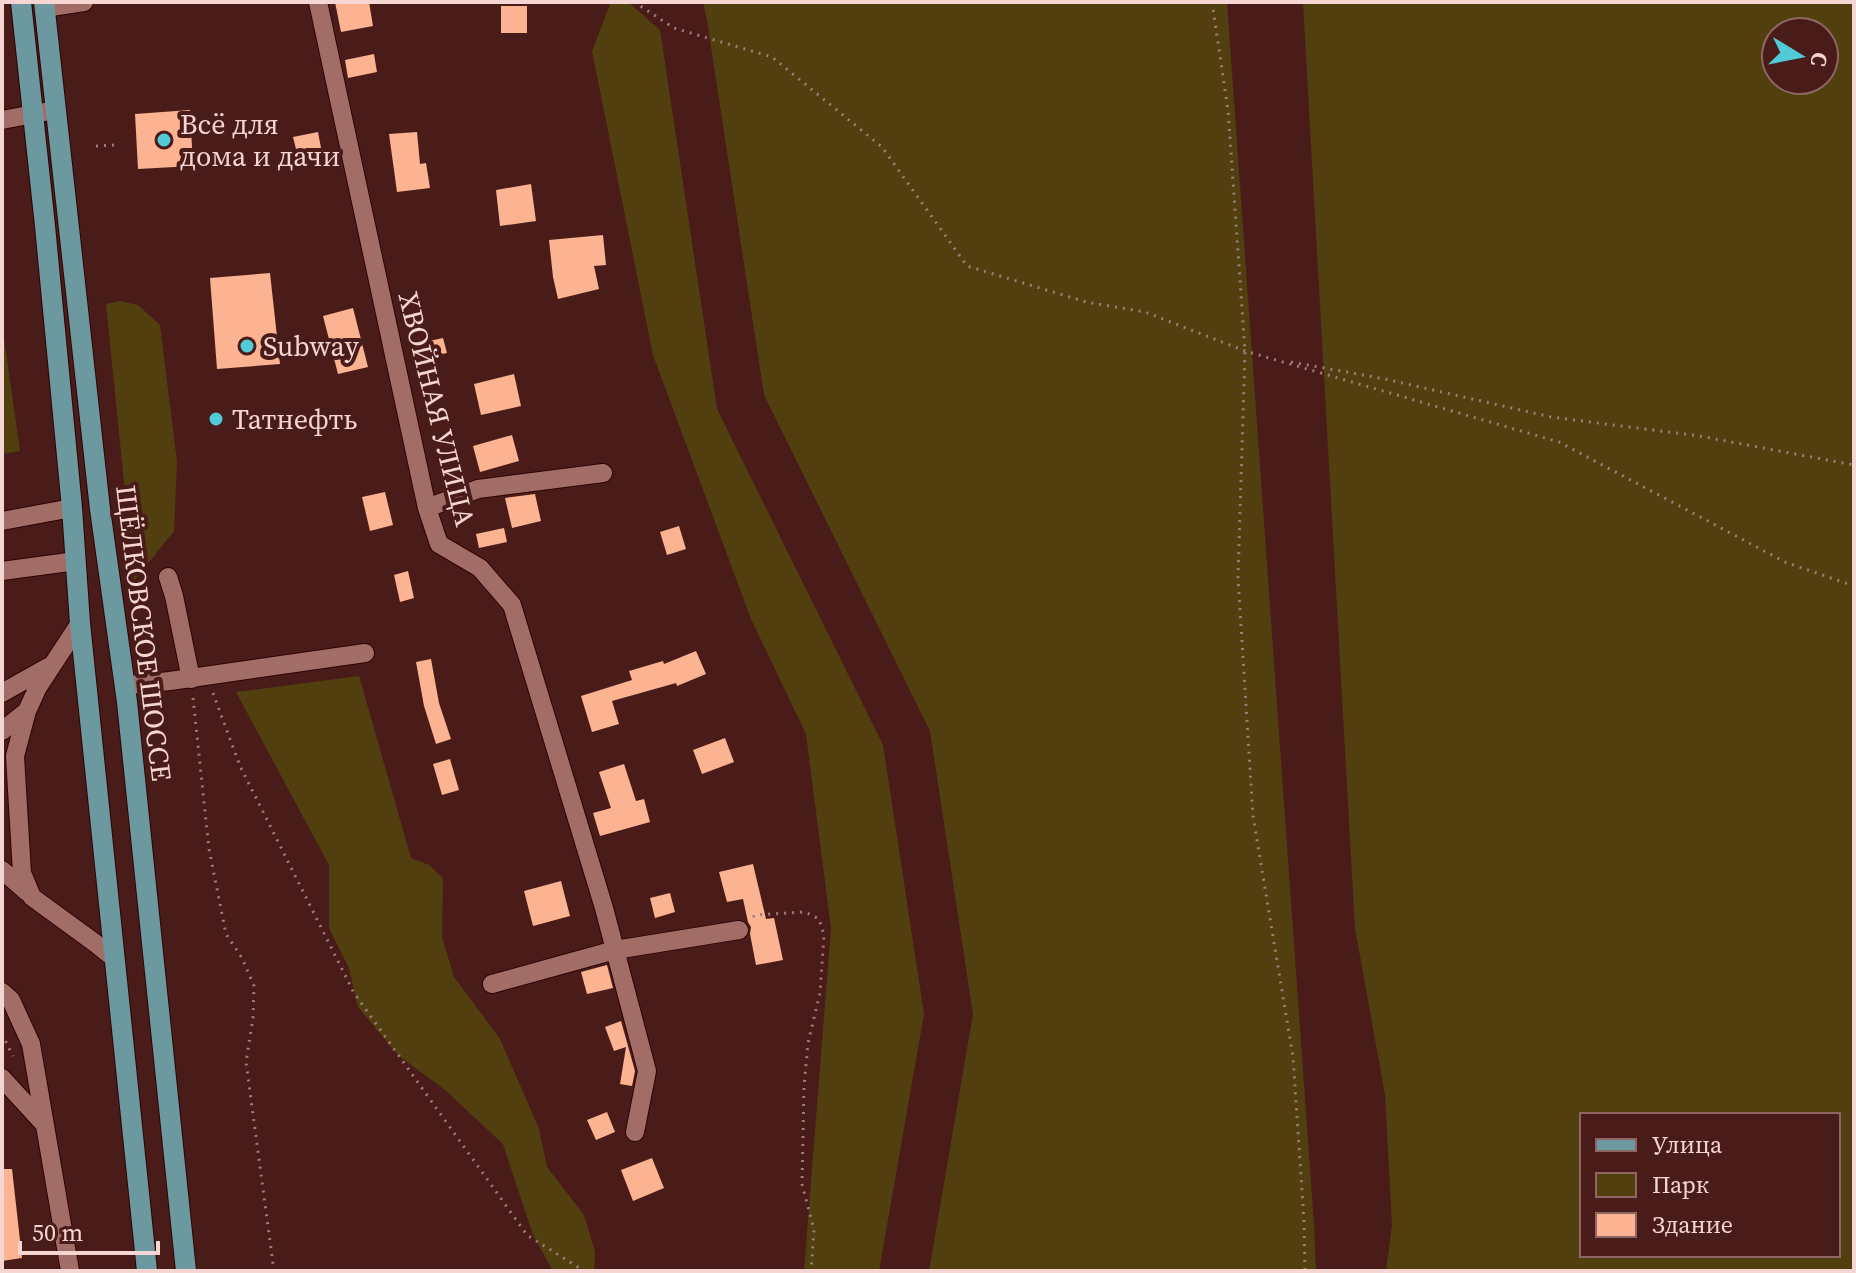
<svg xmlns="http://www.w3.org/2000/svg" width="1856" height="1273" font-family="'Source Serif 4',serif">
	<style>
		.green { fill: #523f0f; fill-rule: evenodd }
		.building { fill: #fbb391 }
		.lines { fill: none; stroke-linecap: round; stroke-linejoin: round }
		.minor-casing { stroke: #2e0304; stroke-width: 20 }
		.major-casing { stroke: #2e0304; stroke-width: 22 }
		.path { stroke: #a17b77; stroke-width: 3; stroke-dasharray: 2 6; stroke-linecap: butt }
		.minor { stroke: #a36d67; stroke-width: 18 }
		.major { stroke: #6b999f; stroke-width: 20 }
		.poi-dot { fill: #52cbd9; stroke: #4a1c19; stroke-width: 3 }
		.labels { text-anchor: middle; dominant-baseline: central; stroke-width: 8; stroke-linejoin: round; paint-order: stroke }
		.poi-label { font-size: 28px; fill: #f5d6d2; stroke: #4a1c19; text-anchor: start }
		.street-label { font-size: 28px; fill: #f5d6d2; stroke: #4a1c19 }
	</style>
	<rect width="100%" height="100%" fill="#4a1c19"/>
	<!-- green -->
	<path class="green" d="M611,2H628L660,30L717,409L883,745L924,1014L879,1271H804L831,928L806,734L751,619L653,355L592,51Z
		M703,2H1227L1314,1225L1316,1271H929L973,1014L930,731L764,395L707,20Z
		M1303,2H1854V1271H1386L1392,1225L1385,1095L1355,928ZM1776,32H1824V80H1776ZM1838,1115V1255H1582V1115Z
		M120,301L138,305L160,325L177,462L174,531L134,581L106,304Z
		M2,324L20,451L2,454Z
		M359,676L411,858L429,865L443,878L442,937L454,977L500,1039L539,1129L547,1167L584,1215L595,1252L594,1271H553L533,1235L503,1144L444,1089L399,1056L358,1007L349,968L329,928V865L236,692Z"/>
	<!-- building -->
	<path class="building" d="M335,2H369L373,26L341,32Z
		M501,6H527V33H501Z
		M374,54L377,72L348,78L345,60Z
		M190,110L193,166L138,169L135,114Z
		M318,132L321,148L297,153L293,137Z
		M417,132L420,164L426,163L430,188L397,192L389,134Z
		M531,184L536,221L500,226L496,190Z
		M603,235L606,265L594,266L599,289L558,299L553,277L549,240Z
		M270,273L280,364L217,369L210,278Z
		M353,308L368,367L338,374L323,316Z
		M443,338L447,353L423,358L420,343Z
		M514,374L521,406L481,415L474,384Z
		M512,435L519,461L480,472L473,446Z
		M385,492L393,525L370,531L362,497Z
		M535,494L541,521L512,528L505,498Z
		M679,526L686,549L667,555L660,532Z
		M504,528L507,542L479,548L476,534Z
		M408,571L414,598L400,602L394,575Z
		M696,651L706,674L677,686L676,683L612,701L619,724L592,732L581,696L632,680L629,671L663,661L664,664Z
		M431,659L439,703L451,739L436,744L424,706L416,662Z
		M725,738L734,762L702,774L693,750Z
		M450,759L459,790L442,795L433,764Z
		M624,764L636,801L644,799L650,822L600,836L593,813L611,808L599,772Z
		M753,864L766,919L774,918L783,960L756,965L750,934L751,927L748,922L743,899L727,902L719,872Z
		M561,881L570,916L533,926L524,891Z
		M670,893L675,912L655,918L650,898Z
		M607,965L613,988L587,994L581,972Z
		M621,1021L635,1071L632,1086L620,1084L626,1047L614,1051L605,1027Z
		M607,1112L615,1132L596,1140L587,1120Z
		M652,1158L664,1188L633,1201L621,1170Z
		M2,1169H12L22,1258L2,1261Z"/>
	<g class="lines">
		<defs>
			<path id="minor" d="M318,2L427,508L439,544L480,568L512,605L604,908L647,1071L635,1132
				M44,8L84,2
				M2,120L55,110
				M427,508L478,489L603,473
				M2,521L72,508
				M2,571L76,561
				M168,577L174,596L191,679
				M80,623L38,687L27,711L15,756L22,873L32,897L95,943L115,959
				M130,685L170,681L365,653
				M2,693L48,667
				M2,731L27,711
				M2,870L27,892
				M492,984L615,950L739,930
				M2,992L11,1000L31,1044L70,1271
				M2,1078L45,1125"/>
			<path id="major" d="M21,2L45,226L72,508L80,623L147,1271
				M44,2L100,509L127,702L186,1271"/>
		</defs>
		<!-- minor casing -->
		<use href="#minor" class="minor-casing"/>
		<!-- major casing -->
		<use href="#major" class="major-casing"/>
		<!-- path -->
		<path class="path" d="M634,2L674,28L772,57L882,147L967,266L1086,302L1145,312L1245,351L1559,442L1785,562L1854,586
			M1212,2L1228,110L1245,351L1238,578L1253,816L1293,1057L1304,1221L1305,1271
			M96,146L115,145
			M1291,362L1385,379L1551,417L1699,436L1854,465
			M213,693L240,766L354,993L527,1235L584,1271
			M193,698L209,849L226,934L242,958L254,986L253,1018L246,1062L274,1271
			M753,917L755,915L805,912L819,919L824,935L820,993L808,1043L804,1087L802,1184L814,1230L811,1271
			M2,1034L13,1056"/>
		<!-- minor -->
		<use href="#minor" class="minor"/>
		<!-- major -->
		<use href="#major" class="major"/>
	</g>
	<!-- markers -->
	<g class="poi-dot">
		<circle cx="164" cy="140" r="8"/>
		<circle cx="247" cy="346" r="8"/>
		<circle cx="216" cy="419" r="8"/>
	</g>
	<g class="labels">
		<!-- poi labels -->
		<g class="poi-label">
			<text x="180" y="124">Всё для<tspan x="180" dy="32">дома и дачи</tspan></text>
			<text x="263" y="346">Subway</text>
			<text x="232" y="419">Татнефть</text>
		</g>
		<!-- street labels -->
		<g class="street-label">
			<text transform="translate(437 409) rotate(76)">ХВОЙНАЯ УЛИЦА</text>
			<text transform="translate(144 633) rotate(83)">ЩЁЛКОВСКОЕ ШОССЕ</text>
		</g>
	</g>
	<!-- border -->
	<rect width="1856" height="1273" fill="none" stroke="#f5d6d2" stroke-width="8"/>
	<!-- legend -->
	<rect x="1580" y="1113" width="260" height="144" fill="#4a1c19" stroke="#8e6663" stroke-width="2"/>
	<rect x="1596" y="1139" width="40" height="12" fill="#6b999f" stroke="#8e6663" stroke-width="2"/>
	<text x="1652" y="1153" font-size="24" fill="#f5d6d2">Улица</text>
	<rect x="1596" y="1173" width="40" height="24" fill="#523f0f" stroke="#8e6663" stroke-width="2"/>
	<text x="1652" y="1193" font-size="24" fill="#f5d6d2">Парк</text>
	<rect x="1596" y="1213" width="40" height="24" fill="#fbb391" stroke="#8e6663" stroke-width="2"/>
	<text x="1652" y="1233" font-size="24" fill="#f5d6d2">Здание</text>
	<!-- north arrow -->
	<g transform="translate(1800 56) rotate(100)"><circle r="38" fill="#4a1c19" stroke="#8e6663" stroke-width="2"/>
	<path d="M0-6L14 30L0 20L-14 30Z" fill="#52cbd9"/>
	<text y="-12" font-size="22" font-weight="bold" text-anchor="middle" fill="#f5d6d2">С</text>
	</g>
	<!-- scale -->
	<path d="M20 1241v12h138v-12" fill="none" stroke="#f5d6d2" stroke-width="4"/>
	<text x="32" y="1241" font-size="24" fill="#f5d6d2" stroke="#4a1c19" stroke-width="6" paint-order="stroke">50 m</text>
</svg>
